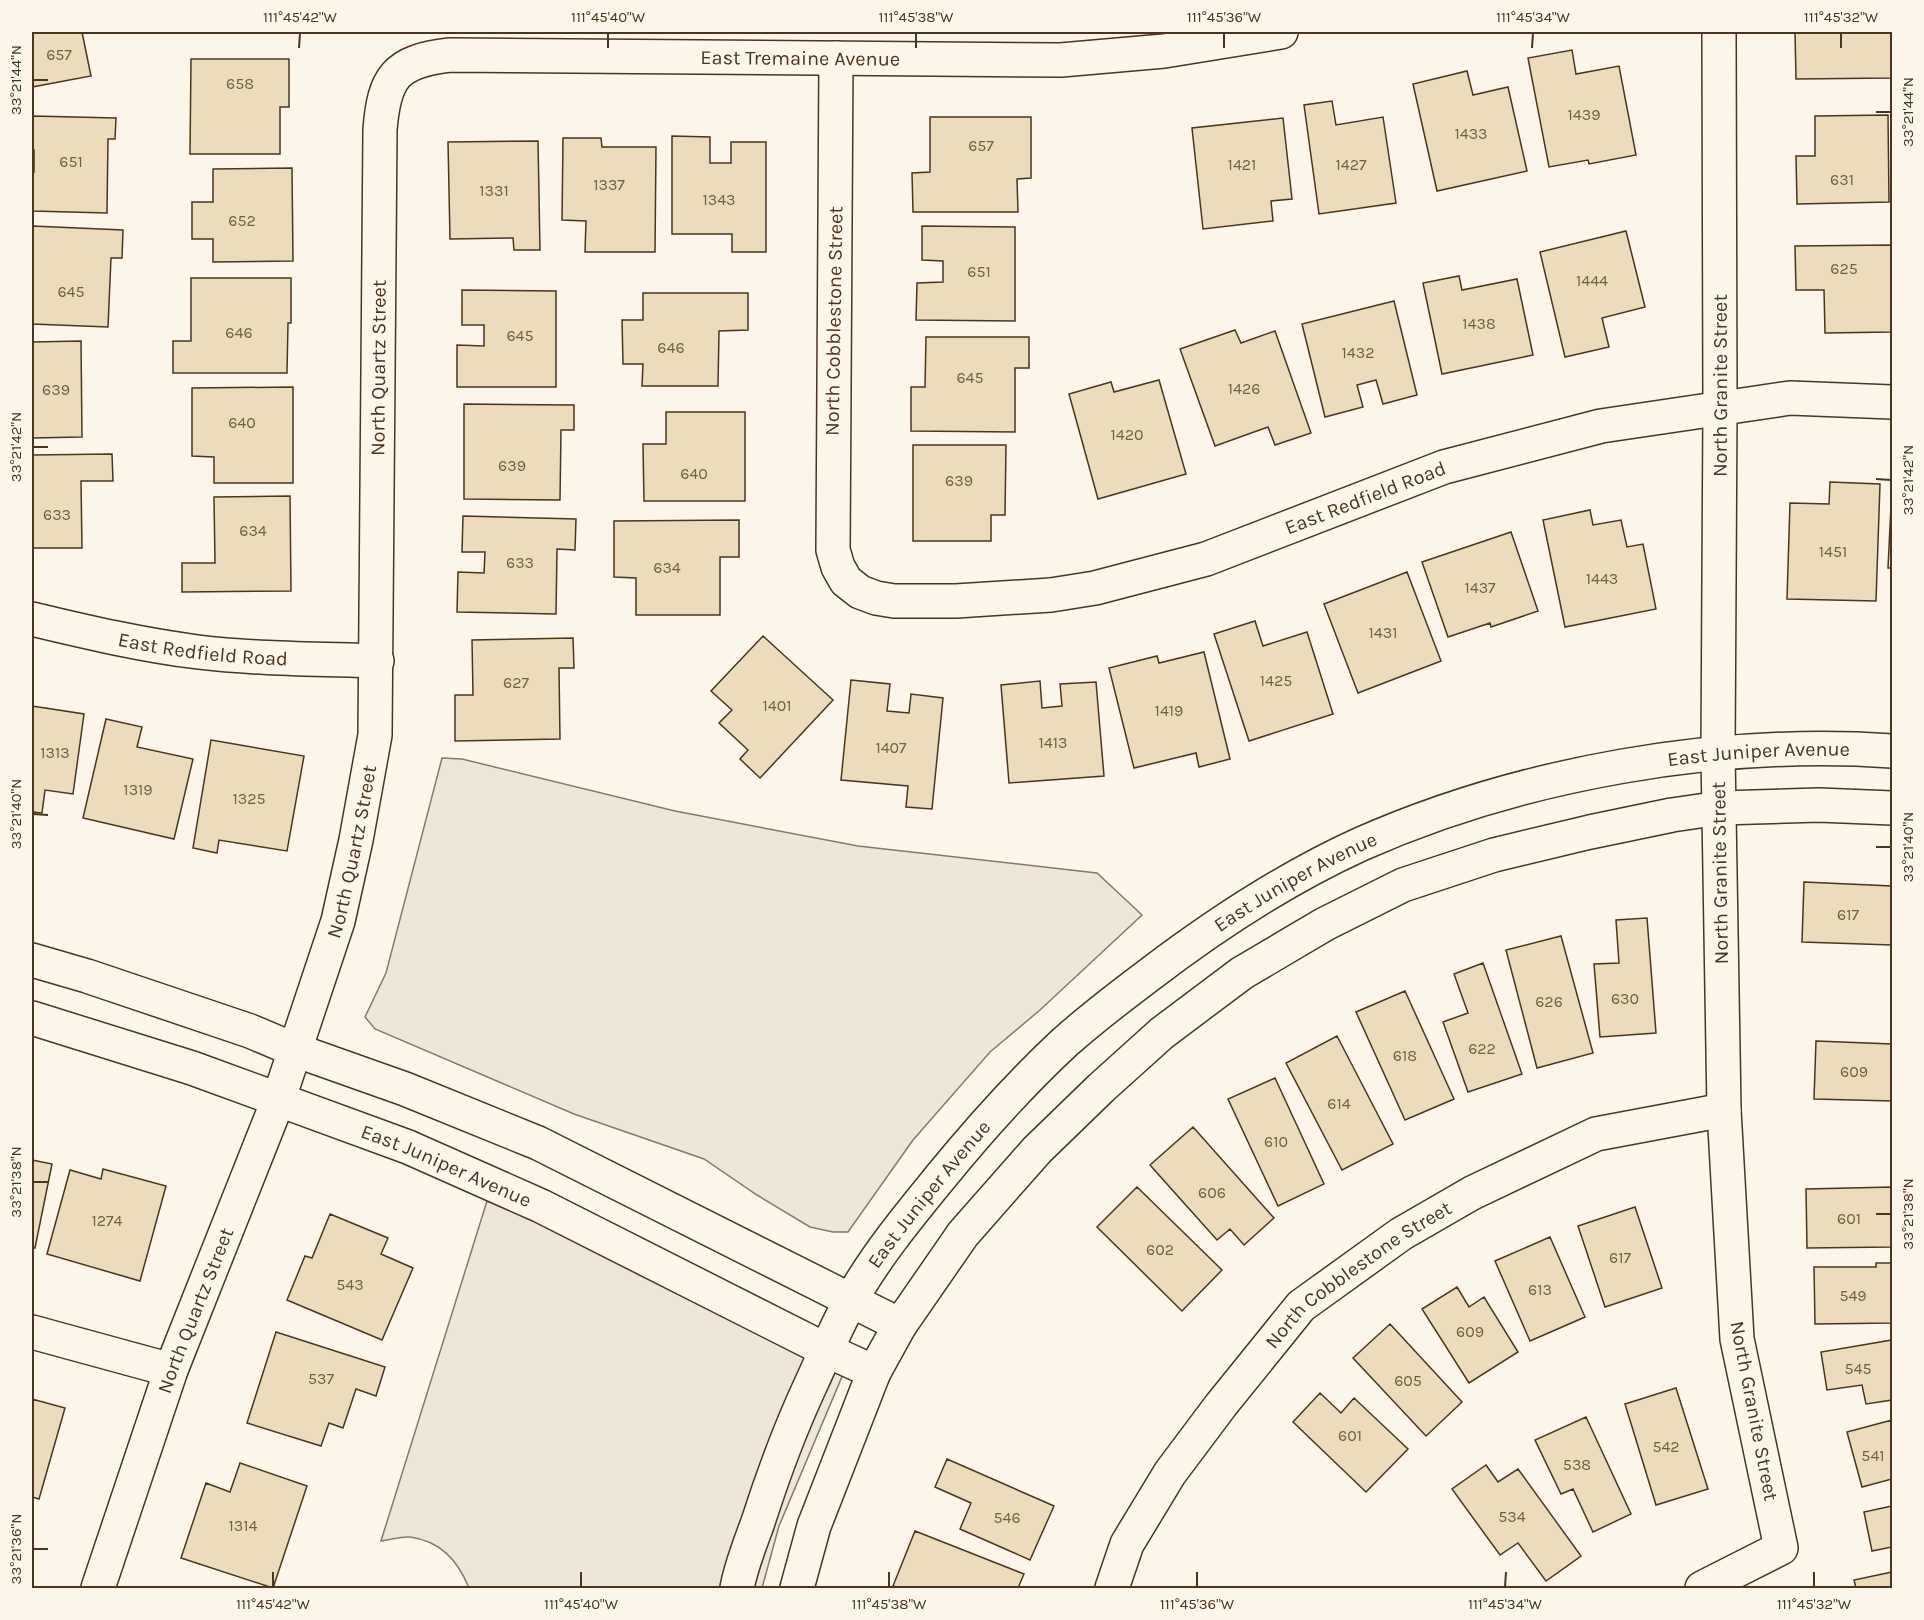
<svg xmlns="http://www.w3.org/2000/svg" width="1924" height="1620" font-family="Karla,sans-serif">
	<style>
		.green { fill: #ede6d9; stroke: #887966; stroke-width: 1.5 }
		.building { fill: #ecdcbc; stroke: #4a3520; stroke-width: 1.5 }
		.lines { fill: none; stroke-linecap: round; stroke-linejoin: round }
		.minor-casing { stroke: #4a3520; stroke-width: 36 }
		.minor { stroke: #fbf6e9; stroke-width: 33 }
		.ticks { fill: none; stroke: #4a3520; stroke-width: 2 }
		.labels { text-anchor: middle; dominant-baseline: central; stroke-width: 4.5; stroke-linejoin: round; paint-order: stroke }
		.number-label { font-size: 16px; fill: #725f47 }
		.street-label { font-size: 20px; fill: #4a3520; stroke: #fbf6e9 }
		.neatline { fill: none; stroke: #4a3520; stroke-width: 2 }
		.ticks-label { font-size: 15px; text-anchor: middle; fill: #4a3520 }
	</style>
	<rect width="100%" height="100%" fill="#fbf6e9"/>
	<!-- green -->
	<path class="green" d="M442,758L462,759L675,811L858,846L1097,873L1142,915L1040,1010L990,1052L913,1140L848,1232H833L810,1227L757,1195L704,1159L574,1114L375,1029L365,1017L386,973Z
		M487,1201L652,1266L849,1360L779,1526L762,1588H469C458,1561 441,1541 410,1537C402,1536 390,1540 381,1541Z"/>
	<!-- building -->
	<path class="building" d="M32,32H82L91,76L32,87Z
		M1795,32H1892V78L1796,79Z
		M1572,50L1576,74L1619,66L1636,155L1589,164L1588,160L1549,167L1528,58Z
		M191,59H289V107H280V154H190Z
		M1467,71L1473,95L1508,87L1527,171L1437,191L1413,84Z
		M1332,101L1336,125L1383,117L1396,203L1319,214L1304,105Z
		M1888,115L1889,202L1797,204L1796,156H1815V116Z
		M32,116L116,118L115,139H108L107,213L32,211V172H34V150H32Z
		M930,117H1031V178L1017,179L1018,212H913L912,173L930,172Z
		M1283,118L1292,199L1271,201L1273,221L1203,229L1192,128Z
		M672,136L710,137V163H731V142H766V252H732V234H672Z
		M563,138H601L602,147H656L655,252H585L586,221L562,220Z
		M538,141L540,250H514L513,238L450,239L448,142Z
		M292,168L293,261L213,262V239H192V202H213V169Z
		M32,226L123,230L122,258H111L108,327L32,324Z
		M922,226L1015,227V321L916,320L917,283L943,282V261L922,260Z
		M1626,231L1645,307L1602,318L1609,347L1565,357L1540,252Z
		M1892,245V332L1825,333L1824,290H1796L1795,246Z
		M1459,276L1462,290L1517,279L1533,355L1442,374L1423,283Z
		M191,278H291V323H288L287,373H173V341H191Z
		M462,290L556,291V387H457V345L484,346V325H462Z
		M643,293H748V330L719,331L718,386H642L643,364H623L622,320H643Z
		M1394,301L1417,395L1383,404L1376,380L1357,385L1363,407L1325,417L1302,324Z
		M1235,330L1241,343L1275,331L1311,433L1275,445L1268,427L1215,446L1180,349Z
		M926,337H1029V368H1015V432L911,431V387H925Z
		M81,341L82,437L32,438V342Z
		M1159,380L1186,474L1098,499L1069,394L1111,382L1114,392Z
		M293,387V483H214V457L192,456V388Z
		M464,404L574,405V430H561L560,500L464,499Z
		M666,412H745V501H644L643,444H666Z
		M913,445H1006L1005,515H991V541H913Z
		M112,454L113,481H81L82,548H32V455Z
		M1830,482L1880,484L1876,601L1787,599L1790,503L1829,504Z
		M1892,485V568H1888Z
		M290,496L291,591L182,592V563H215L214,497Z
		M1590,510L1593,525L1621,520L1627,547L1643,544L1656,609L1565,627L1543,520Z
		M463,516L576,519L575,550L557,549L556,614L457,612L458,572L484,573L485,552H462Z
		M739,520V557H720V615H636V578L614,577V521Z
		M1511,532L1538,611L1491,627L1490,623L1448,637L1422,562Z
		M1407,572L1441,661L1358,693L1324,604Z
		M1255,621L1263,646L1307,632L1333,714L1249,741L1214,634Z
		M763,636L833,700L760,778L740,759L748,750L719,723L732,710L711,691Z
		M573,638L574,668H559L560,739L455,741V695H473L472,640Z
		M1204,652L1230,759L1199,767L1196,753L1134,768L1109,668L1157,656L1159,663Z
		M851,680L890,684L887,711L909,713L911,694L943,698L932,809L906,807L908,786L841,780Z
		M1040,681L1042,708L1062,706L1060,684L1096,682L1104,776L1009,783L1001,685Z
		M32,706L84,714L73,794L45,790L42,813L32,812Z
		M106,719L142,727L137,747L193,759L174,839L83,818Z
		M211,740L304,756L287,851L219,840L217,853L193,848Z
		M1804,882L1892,886V945L1802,942Z
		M1647,918L1656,1033L1600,1037L1594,964L1619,963L1616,920Z
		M1561,936L1593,1053L1537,1068L1506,950Z
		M1483,963L1522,1074L1468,1092L1443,1022L1468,1013L1454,974Z
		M1405,991L1454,1099L1405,1120L1356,1012Z
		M1337,1036L1393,1144L1342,1170L1286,1063Z
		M1816,1041L1892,1044V1101L1814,1099Z
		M1275,1078L1324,1184L1278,1206L1228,1099Z
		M1193,1127L1274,1218L1244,1245L1230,1229L1217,1240L1150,1165Z
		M32,1160L52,1164L35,1248H32Z
		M103,1169L166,1186L140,1281L47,1254L70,1170L101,1179Z
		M1137,1187L1222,1270L1182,1311L1097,1227Z
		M1892,1187V1247L1807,1248L1806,1189Z
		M1635,1207L1662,1288L1605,1307L1578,1226Z
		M330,1214L388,1238L381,1254L413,1268L382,1340L287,1300L305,1256L312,1258Z
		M1550,1237L1585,1317L1530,1341L1495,1261Z
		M1876,1263H1892V1323L1815,1324L1814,1267H1876Z
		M1457,1287L1469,1307L1484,1297L1518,1352L1469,1383L1422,1309Z
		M1390,1324L1462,1402L1426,1436L1353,1358Z
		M276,1332L385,1367L376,1396L356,1389L343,1428L329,1423L321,1446L247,1423Z
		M1892,1340V1400L1866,1404L1862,1385L1827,1390L1821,1352Z
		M1676,1388L1708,1489L1656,1505L1625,1404Z
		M1320,1393L1341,1413L1354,1398L1408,1449L1366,1492L1293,1422Z
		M32,1399L65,1408L39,1499L32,1497Z
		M1586,1417L1631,1514L1593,1532L1573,1489L1561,1494L1535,1440Z
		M1892,1420V1479L1862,1487L1847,1432Z
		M947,1459L1054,1506L1030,1560L960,1529L971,1503L935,1487Z
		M240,1463L307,1486L273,1588L181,1558L206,1483L230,1492Z
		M1486,1465L1498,1482L1518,1469L1581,1556L1546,1581L1518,1543L1500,1555L1452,1489Z
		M1892,1506V1547L1872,1551L1864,1512Z
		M915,1531L1024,1574L1018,1588H900L893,1586Z
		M1892,1572V1588H1856L1854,1580Z"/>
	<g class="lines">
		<defs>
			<g id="minor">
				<path id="s1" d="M836,58L833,550L838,567L846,581L860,592L876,598L894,601H956L1051,595L1095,588L1206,559L1444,467L1601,426L1790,398L1892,402"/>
				<path id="s2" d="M32,619C86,632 142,645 198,652C257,659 317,659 377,661"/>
				<path d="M32,960L87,976L250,1031L295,1050L405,1089L538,1143L900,1325"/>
				<path id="s3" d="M32,1018L192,1068L408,1147L541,1206L826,1350L874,1372"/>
				<path d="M32,1332L171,1370"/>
				<path id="s4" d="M98,1588L171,1370L279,1098L338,921L356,840L375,735L380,130C384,78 395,61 450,55L1061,60L1164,51L1281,32"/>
				<path id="s5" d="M737,1588C741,1566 750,1544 758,1522C773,1475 790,1429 811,1384C824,1356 836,1327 851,1300C875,1257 907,1218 938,1180C977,1132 1019,1085 1064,1043C1091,1019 1121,996 1149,975C1216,924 1284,879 1361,844C1522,773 1717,739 1892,751"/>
				<path d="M797,1588L814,1526L874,1372L900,1325L963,1234L1037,1150L1101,1088L1162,1033L1242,973L1325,924L1403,885L1494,855L1590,832L1672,815L1720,808L1819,805L1892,808"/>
				<path id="s6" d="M1112,1588L1127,1544L1170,1473L1221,1405L1301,1306L1401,1234L1472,1193L1596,1134L1724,1110"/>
				<path id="s7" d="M1702,1588L1781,1548L1737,1339L1724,1110L1718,754L1720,408L1719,32"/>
			</g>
		</defs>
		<!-- minor casing -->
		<use href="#minor" class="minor-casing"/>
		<!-- minor -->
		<use href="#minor" class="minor"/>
	</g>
	<!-- ticks -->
	<path class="ticks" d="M299,48L300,33M608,48V33M916,48V33M1224,48V33M1532,48L1533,33M1841,48V33M33,80H48M1876,112H1891M33,447H48M1876,479L1891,480M33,814L48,815M1876,847H1891M33,1182H48M1876,1214H1891M33,1549H48M273,1587V1572M581,1587V1572M889,1587V1572M1197,1587V1572M1505,1587L1506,1572M1814,1587V1572"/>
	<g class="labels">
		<!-- number labels -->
		<g class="number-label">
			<text x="59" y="54">657</text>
			<text x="240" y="83">658</text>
			<text x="1584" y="114">1439</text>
			<text x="1471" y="133">1433</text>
			<text x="981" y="145">657</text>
			<text x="71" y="161">651</text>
			<text x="1242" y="164">1421</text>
			<text x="1351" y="164">1427</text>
			<text x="1842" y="179">631</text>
			<text x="609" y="184">1337</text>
			<text x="494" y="190">1331</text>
			<text x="719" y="199">1343</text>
			<text x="242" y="220">652</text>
			<text x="1844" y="268">625</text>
			<text x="979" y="271">651</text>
			<text x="1592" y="280">1444</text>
			<text x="71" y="291">645</text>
			<text x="1479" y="323">1438</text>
			<text x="239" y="332">646</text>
			<text x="520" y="335">645</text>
			<text x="671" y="347">646</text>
			<text x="1358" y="352">1432</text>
			<text x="970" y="377">645</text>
			<text x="1244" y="388">1426</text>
			<text x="56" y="389">639</text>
			<text x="242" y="422">640</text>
			<text x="1127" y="434">1420</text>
			<text x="512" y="465">639</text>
			<text x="694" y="473">640</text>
			<text x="959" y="480">639</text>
			<text x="57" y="514">633</text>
			<text x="253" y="530">634</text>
			<text x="1833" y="551">1451</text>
			<text x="520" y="562">633</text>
			<text x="667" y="567">634</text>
			<text x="1602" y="578">1443</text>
			<text x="1480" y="587">1437</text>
			<text x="1383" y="632">1431</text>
			<text x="1276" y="680">1425</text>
			<text x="516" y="682">627</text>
			<text x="777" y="705">1401</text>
			<text x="1169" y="710">1419</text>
			<text x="1053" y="742">1413</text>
			<text x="891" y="747">1407</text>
			<text x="55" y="752">1313</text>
			<text x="138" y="789">1319</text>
			<text x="249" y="798">1325</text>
			<text x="1848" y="914">617</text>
			<text x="1625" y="998">630</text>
			<text x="1549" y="1001">626</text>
			<text x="1482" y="1048">622</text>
			<text x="1405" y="1055">618</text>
			<text x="1854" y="1071">609</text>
			<text x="1339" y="1103">614</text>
			<text x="1276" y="1141">610</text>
			<text x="1212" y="1192">606</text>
			<text x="1849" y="1218">601</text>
			<text x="107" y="1220">1274</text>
			<text x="1160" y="1249">602</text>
			<text x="1620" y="1257">617</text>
			<text x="350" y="1284">543</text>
			<text x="1540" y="1289">613</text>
			<text x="1853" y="1295">549</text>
			<text x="1470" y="1331">609</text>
			<text x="1858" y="1368">545</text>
			<text x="321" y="1378">537</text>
			<text x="1408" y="1380">605</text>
			<text x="1350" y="1435">601</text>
			<text x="1666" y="1446">542</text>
			<text x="1873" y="1455">541</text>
			<text x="1577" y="1464">538</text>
			<text x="1512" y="1516">534</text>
			<text x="1007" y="1517">546</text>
			<text x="243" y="1525">1314</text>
		</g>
		<!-- street labels -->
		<g class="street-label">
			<text stroke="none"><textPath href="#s4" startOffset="1971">East Tremaine Avenue</textPath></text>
			<text transform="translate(834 321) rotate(-89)">North Cobblestone Street</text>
			<text stroke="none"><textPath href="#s4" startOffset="1266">North Quartz Street</textPath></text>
			<text stroke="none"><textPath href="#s7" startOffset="1256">North Granite Street</textPath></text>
			<text stroke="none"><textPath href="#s1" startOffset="1066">East Redfield Road</textPath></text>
			<text stroke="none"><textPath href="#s2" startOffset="174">East Redfield Road</textPath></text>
			<text stroke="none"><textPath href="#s5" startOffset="1414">East Juniper Avenue</textPath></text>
			<text stroke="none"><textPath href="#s4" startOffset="780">North Quartz Street</textPath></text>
			<text transform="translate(1720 873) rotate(-91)">North Granite Street</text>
			<text stroke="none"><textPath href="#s5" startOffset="928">East Juniper Avenue</textPath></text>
			<text stroke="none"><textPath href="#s3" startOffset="440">East Juniper Avenue</textPath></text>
			<text stroke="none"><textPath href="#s5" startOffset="442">East Juniper Avenue</textPath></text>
			<text stroke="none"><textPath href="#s6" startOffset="406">North Cobblestone Street</textPath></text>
			<text stroke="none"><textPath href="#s4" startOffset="294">North Quartz Street</textPath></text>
			<text transform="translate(1754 1411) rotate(79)">North Granite Street</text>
		</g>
	</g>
	<!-- border -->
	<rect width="1924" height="1620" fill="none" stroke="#fbf6e9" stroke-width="66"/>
	<rect x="33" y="33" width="1858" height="1554" class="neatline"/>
	<g class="ticks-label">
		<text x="300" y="22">111°45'42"W</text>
		<text x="608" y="22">111°45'40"W</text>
		<text x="916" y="22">111°45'38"W</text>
		<text x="1224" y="22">111°45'36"W</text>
		<text x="1533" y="22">111°45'34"W</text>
		<text x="1841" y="22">111°45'32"W</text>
		<text transform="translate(16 80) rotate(-90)" y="5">33°21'44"N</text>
		<text transform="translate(1908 112) rotate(-90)" y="5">33°21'44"N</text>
		<text transform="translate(16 447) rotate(-90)" y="5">33°21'42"N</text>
		<text transform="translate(1908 480) rotate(-90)" y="5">33°21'42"N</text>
		<text transform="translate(16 814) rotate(-90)" y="5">33°21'40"N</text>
		<text transform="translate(1908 847) rotate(-90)" y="5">33°21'40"N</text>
		<text transform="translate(16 1182) rotate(-90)" y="5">33°21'38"N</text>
		<text transform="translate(1908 1214) rotate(-90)" y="5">33°21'38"N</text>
		<text transform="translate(16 1549) rotate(-90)" y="5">33°21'36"N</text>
		<text x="273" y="1609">111°45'42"W</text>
		<text x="581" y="1609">111°45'40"W</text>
		<text x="889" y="1609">111°45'38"W</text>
		<text x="1197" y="1609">111°45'36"W</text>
		<text x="1505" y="1609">111°45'34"W</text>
		<text x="1814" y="1609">111°45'32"W</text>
	</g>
</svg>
